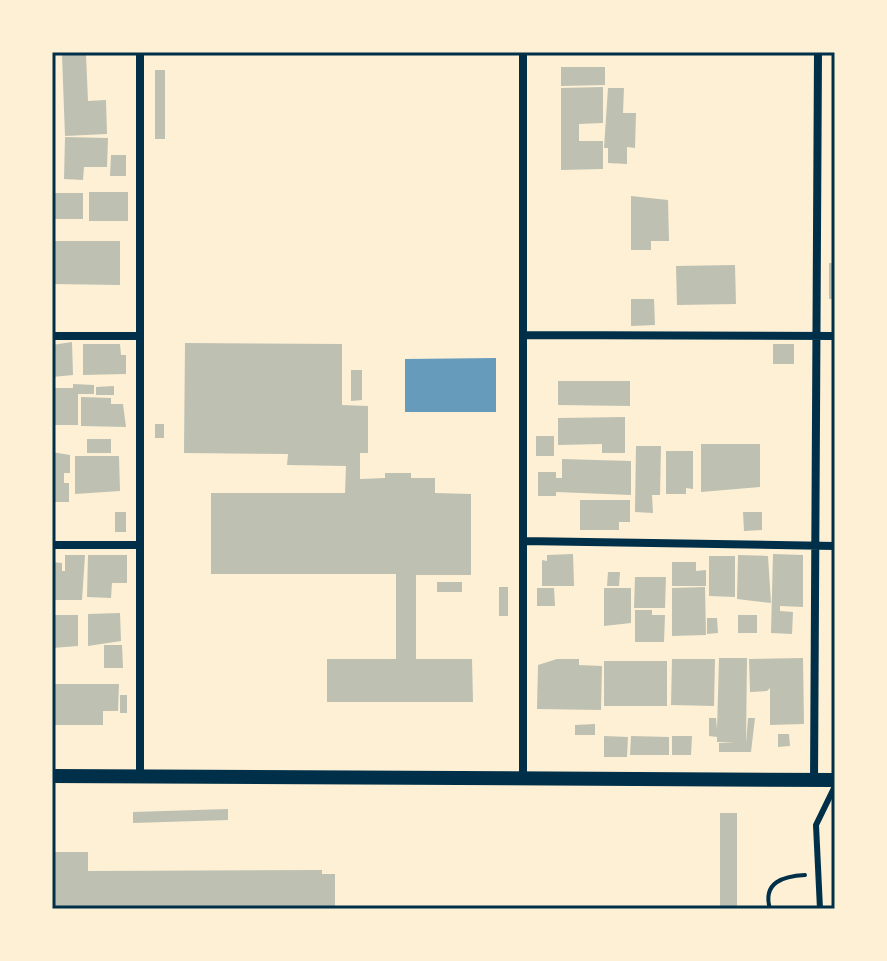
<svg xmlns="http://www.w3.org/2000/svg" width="887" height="961" font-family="Figtree,sans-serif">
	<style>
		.water { fill: #669bbc }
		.building { fill: #bec0b2 }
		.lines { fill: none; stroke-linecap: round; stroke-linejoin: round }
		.path { stroke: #003049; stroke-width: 4 }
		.service { stroke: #003049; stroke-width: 6 }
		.minor { stroke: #003049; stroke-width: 8 }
		.tertiary { stroke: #003049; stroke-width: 14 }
		.neatline { fill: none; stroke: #003049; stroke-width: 3 }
	</style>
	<rect width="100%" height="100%" fill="#fdf0d5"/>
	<!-- water -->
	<path class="water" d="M496,358V412H405V359Z"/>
	<!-- building -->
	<path class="building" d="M86,54L88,101L106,100L107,134L65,136L62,55Z
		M561,67H605V85L561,86Z
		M155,70H165V139H155Z
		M603,87V123L579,124V141H603V169L561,170V88Z
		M608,88H624L623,113H636L635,148L627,147V164L608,163V148H604Z
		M65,137L108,138L107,167H84L83,180L64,179Z
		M111,155H126V176H110Z
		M89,192H128V221H89Z
		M52,193H83V219H52Z
		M631,196L668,200L669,241H651V250H631Z
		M52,241H120V285L52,284Z
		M829,263H835V299H829Z
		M735,265L736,304L677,305L676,266Z
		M631,299H654L655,325L631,326Z
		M72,342L73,375L52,377V345Z
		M185,343L342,344V405L368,406V453H360V479L385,478V473H411V478H435V493L471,494V575H416V659H472L473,702H327V659H396V574H211V493H345L346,466L287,465L288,454L184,453Z
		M83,344H120L121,355H126V374L83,375Z
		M773,344H794V364H773Z
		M351,370H362V400L351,401Z
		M558,381H630V406L558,405Z
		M73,384L94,385V394H78V425H52V388H73Z
		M114,386V395H96V387Z
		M81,397L111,398V404H123L126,427L81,426Z
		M625,417V453H602V444L558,445V418Z
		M155,424H164V438H155Z
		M536,436H554V456H536Z
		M87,439H111V453H87Z
		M701,444H760V487L701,492Z
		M636,446H661L660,495H652L653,513L635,512Z
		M666,451H693V489L686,488V494H666Z
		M52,452L70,455V473H64V483H69V502H52Z
		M75,456H119L120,491L75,494Z
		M562,459L631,461V495L556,492V496H538V472H556V478H562Z
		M580,500H630V522H619V530H580Z
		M115,512H126V532H115Z
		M743,512H762V530L744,531Z
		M573,554L574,586H542V560L547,561V555Z
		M773,554L803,555V607L780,606V611L793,612L792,634L771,633Z
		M65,555H85L82,600H52V562L62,563V571H65Z
		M88,555H127V583H112L111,598L87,597Z
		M738,555L768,556L771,603L737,599Z
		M709,556H735V597L709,596Z
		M672,562H696V571L706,570V586H672Z
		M608,572H620L619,586H607Z
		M635,577H666L665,608H634Z
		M437,582H462V592H437Z
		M499,587H508V616H499Z
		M705,587L706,635L672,636V588Z
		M537,588H554L555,606H537Z
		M604,588H631V623L604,626Z
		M635,610H652V615H665L664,642H635Z
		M120,613L121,641L88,646V614Z
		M52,615H78V646L52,648Z
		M738,615H757V633H738Z
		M707,618H717L718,633L707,634Z
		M104,645H122L123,668H104Z
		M719,658H747L746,743L748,718H755L751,752H719V743L735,742H717V737L709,736V718H716L717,730Z
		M803,658L804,724L770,725V688L767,691L750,692L749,659Z
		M557,659H579V665L602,666L601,710L537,709L538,665Z
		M672,659H715L714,706L671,705Z
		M604,661H667V706H604Z
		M52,684H119L118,711H103V725H52Z
		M120,695H127V713H120Z
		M595,724V735H575V725Z
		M778,734H789L790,746L778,747Z
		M604,736L628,737L627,757H604Z
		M631,736L669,737V755H630Z
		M672,736H692L691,755H672Z
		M228,809V820L133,823V812Z
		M720,813H737V909H720Z
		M52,852H88V871L322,870V874H335V907L52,909Z"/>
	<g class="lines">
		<!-- path -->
		<path class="path" d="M770,909C762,882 784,876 805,875"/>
		<!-- service -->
		<path class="service" d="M820,909L816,825L835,786"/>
		<!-- minor -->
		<path class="minor" d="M140,52V778
			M523,52V778
			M523,335L835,336
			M52,336H140
			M523,541L835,546
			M52,545H140
			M814,781L818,52"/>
		<!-- tertiary -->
		<path class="tertiary" d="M52,776L835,780"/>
	</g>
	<!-- border -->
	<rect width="887" height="961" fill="none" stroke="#fdf0d5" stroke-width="108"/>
	<rect x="54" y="54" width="779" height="853" class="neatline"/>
</svg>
